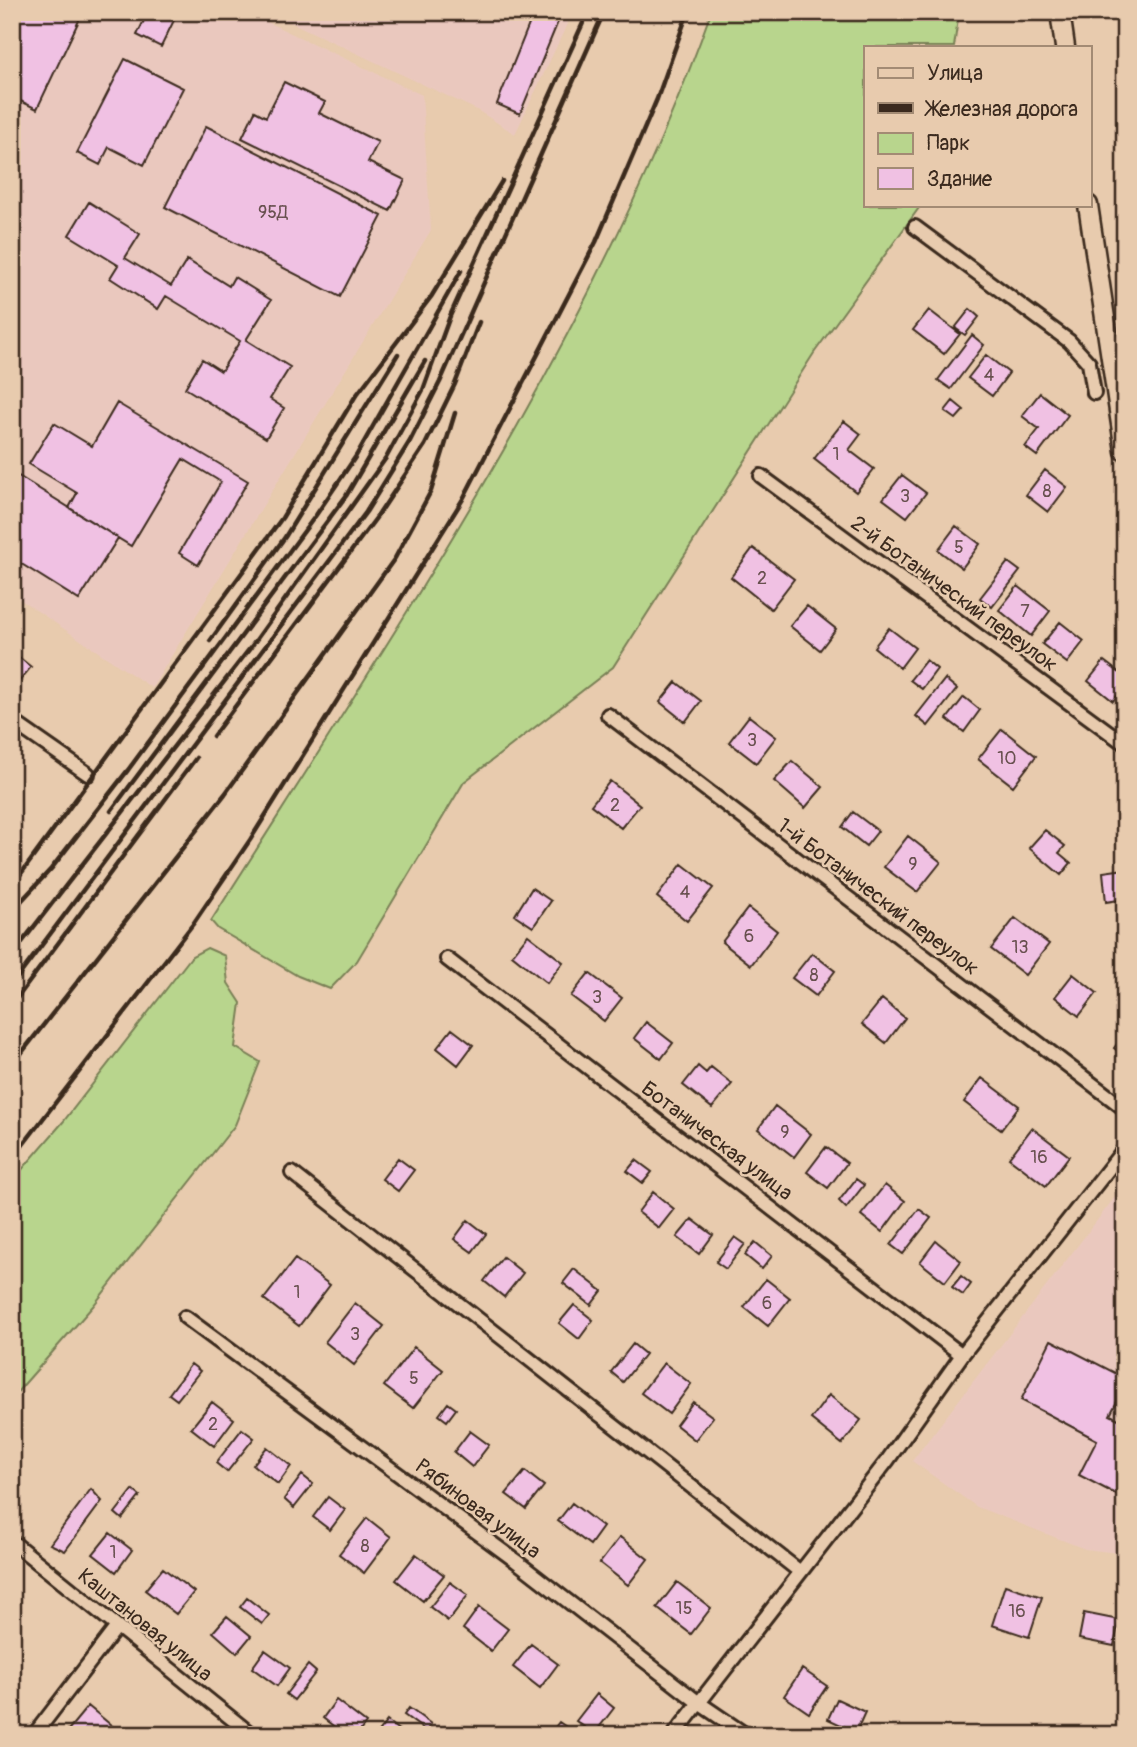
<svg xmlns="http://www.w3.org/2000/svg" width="1137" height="1747" font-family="Pangolin,sans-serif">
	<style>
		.built { fill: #eac8be }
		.green { fill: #b8d58d; stroke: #7a8056; stroke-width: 2 }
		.building { fill: #f0c1e3; stroke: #3b2a1e; stroke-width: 2 }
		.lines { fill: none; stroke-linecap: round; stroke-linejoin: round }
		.street-casing { stroke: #3b2a1e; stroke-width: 18 }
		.secondary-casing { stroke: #3b2a1e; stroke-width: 23 }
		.street { stroke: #e8cbae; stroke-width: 12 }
		.secondary { stroke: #e8cbae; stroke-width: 18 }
		.rail { stroke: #3b2a1e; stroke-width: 4.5 }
		.labels { text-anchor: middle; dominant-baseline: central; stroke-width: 5; stroke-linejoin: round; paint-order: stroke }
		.number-label { font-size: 18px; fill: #68504f }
		.street-label { font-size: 21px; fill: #3b2a1e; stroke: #e8cbae }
	</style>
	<rect width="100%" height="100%" fill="#e8cbae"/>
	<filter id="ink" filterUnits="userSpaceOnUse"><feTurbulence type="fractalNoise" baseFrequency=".0143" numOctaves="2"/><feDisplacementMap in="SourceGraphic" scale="14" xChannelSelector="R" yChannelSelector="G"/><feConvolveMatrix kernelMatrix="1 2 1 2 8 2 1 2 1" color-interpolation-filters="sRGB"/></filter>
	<g filter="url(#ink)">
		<!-- built -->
		<path class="built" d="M12,12H246L422,95L431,230L152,688L12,594Z
			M269,12H573L515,134L477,110Z
			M1125,1184V1554L1085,1549L977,1507L912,1461Z"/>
		<!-- green -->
		<path class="green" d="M711,12H959L954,47H866V205H921L814,353L613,667L464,782L357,961L330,989L298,976L218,929L211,921C396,629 594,339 711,12Z
			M207,948L225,956L228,983L241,1003L235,1047L260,1062L235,1125L93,1306L12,1398V1181L63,1122L192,956Z"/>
		<!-- building -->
		<path class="building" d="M12,12H83L37,109L12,97Z
			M148,12H178L161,47L137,35Z
			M534,12H562L520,114L497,104Z
			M125,59L183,88L144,165L109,147L100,165L77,153Z
			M284,82L325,102L319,113L378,142L368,162L405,180L390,211L242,138L255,111L266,117Z
			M206,126L382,216L340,297L165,207Z
			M89,202L140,234L125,258L171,286L187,260L229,286L234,277L271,300L246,340L290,367L270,399L284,408L266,438L185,388L202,359L221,371L240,341L166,296L158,309L110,278L118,265L69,235Z
			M970,309L979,317L965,335L955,328Z
			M929,310L960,334L944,354L913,330Z
			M972,335L984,345L951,389L938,380Z
			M986,355L1009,373L992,396L968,378Z
			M1040,393L1068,415L1037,456L1025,447L1039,429L1022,416Z
			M953,401L964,410L956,419L945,411Z
			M117,403L248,481L198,565L179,553L221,482L183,459L131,546L69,508L77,493L29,464L54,423L92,446Z
			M844,421L861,434L849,450L874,469L856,492L814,459Z
			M1045,470L1067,487L1048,512L1026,495Z
			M12,472L118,538L79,600L12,558Z
			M902,475L926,493L907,517L883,499Z
			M956,526L980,544L962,568L938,550Z
			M753,548L794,579L771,609L731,577Z
			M1008,562L1020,571L992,607L980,598Z
			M1018,586L1050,611L1031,636L999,610Z
			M807,606L836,629L820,650L790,626Z
			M1060,622L1084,641L1067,663L1042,644Z
			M889,628L915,648L900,668L874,647Z
			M15,654L31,667L14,688L12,657Z
			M926,660L937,669L922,689L910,680Z
			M1104,661L1125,677V685L1113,701L1088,681Z
			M945,679L957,689L928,726L916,716Z
			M676,682L701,701L685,722L660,702Z
			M964,697L980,710L964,732L947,719Z
			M749,716L776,737L756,763L729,742Z
			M1002,729L1036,756L1013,786L978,759Z
			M792,761L823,787L805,808L774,781Z
			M610,781L640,805L621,828L591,805Z
			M853,812L878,831L866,846L842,827Z
			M1045,830L1065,846L1059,853L1071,863L1061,875L1029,848Z
			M908,836L941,862L917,892L884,867Z
			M682,864L713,888L687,921L657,897Z
			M1125,869V899L1106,902L1103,872Z
			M532,888L551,901L533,927L515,915Z
			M748,908L777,931L751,965L722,942Z
			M1015,918L1049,944L1025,975L991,949Z
			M528,935L563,962L547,983L512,955Z
			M812,953L835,971L816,996L792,978Z
			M589,973L622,998L604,1021L571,996Z
			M1073,974L1097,993L1079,1016L1055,997Z
			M882,999L905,1018L886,1043L862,1024Z
			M646,1022L673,1043L661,1059L634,1038Z
			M452,1029L473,1045L458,1065L437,1048Z
			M1125,1033V1057L1114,1048Z
			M698,1066L706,1073L711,1067L732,1084L712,1108L683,1085Z
			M982,1078L1019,1106L1001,1130L964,1102Z
			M775,1106L811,1134L794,1157L758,1129Z
			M1032,1128L1069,1156L1046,1186L1009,1158Z
			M826,1147L847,1163L828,1188L807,1172Z
			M398,1158L414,1170L398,1191L382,1179Z
			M636,1160L652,1172L643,1183L627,1171Z
			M856,1179L864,1185L846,1208L839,1201Z
			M885,1185L905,1201L882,1232L861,1215Z
			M653,1192L674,1209L659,1228L638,1212Z
			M919,1209L931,1218L903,1254L891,1245Z
			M692,1219L713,1235L699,1254L677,1237Z
			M468,1220L486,1234L472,1252L454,1239Z
			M735,1237L745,1244L726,1269L716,1262Z
			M936,1241L961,1261L945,1282L920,1262Z
			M755,1242L772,1256L762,1269L745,1255Z
			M503,1257L523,1273L504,1297L484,1281Z
			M295,1259L330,1285L299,1326L264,1299Z
			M574,1269L602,1291L591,1305L563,1283Z
			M961,1276L971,1284L963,1295L952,1287Z
			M766,1279L790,1298L768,1326L744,1307Z
			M355,1303L384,1326L354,1365L325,1342Z
			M574,1305L593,1320L579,1339L559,1323Z
			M1051,1340L1125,1378V1386L1110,1415L1125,1422V1499L1079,1475L1097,1440L1021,1400Z
			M633,1344L645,1354L623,1382L611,1372Z
			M414,1347L443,1370L413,1408L384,1386Z
			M664,1363L691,1384L669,1414L641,1393Z
			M191,1364L200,1371L177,1400L169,1394Z
			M829,1395L861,1420L842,1444L811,1419Z
			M212,1402L234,1419L214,1446L191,1428Z
			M693,1402L713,1417L695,1440L676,1425Z
			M448,1403L456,1409L447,1421L439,1415Z
			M242,1429L254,1438L227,1472L216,1463Z
			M470,1431L489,1445L472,1467L454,1452Z
			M267,1447L291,1466L278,1484L253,1465Z
			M525,1471L544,1486L526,1509L506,1494Z
			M302,1475L313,1484L294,1508L284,1499Z
			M91,1489L102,1501L65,1551L50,1544Z
			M133,1490L140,1496L122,1519L115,1513Z
			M328,1497L345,1510L330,1530L313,1517Z
			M572,1503L603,1527L590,1545L558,1521Z
			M367,1518L391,1537L364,1573L339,1554Z
			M110,1533L132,1550L116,1572L93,1554Z
			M620,1537L648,1559L628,1585L600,1563Z
			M416,1554L444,1575L423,1601L396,1580Z
			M163,1568L194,1592L176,1614L145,1590Z
			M450,1582L468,1595L448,1621L430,1607Z
			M677,1582L711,1608L691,1634L657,1608Z
			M1005,1585L1042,1597L1029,1637L992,1625Z
			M247,1598L269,1615L262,1624L240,1607Z
			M479,1607L508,1629L491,1651L463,1629Z
			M1084,1613L1119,1620L1114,1646L1079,1639Z
			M227,1616L251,1636L237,1653L213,1632Z
			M531,1644L558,1664L540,1688L513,1667Z
			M265,1650L290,1668L277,1686L252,1668Z
			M308,1665L316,1672L294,1700L286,1694Z
			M802,1669L827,1686L809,1713L784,1696Z
			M597,1694L614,1708L594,1734L576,1721Z
			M837,1699L865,1712L856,1732L828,1719Z
			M336,1700L366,1723L357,1735H345L323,1718Z
			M88,1706L123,1735H64Z
			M409,1708L431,1724L426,1731L404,1715Z
			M387,1721L405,1735H376Z
			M559,1722L569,1729L564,1735H549Z"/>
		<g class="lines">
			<defs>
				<path id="street" d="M915,227L1069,341L1089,363L1094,393
					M761,476L1125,744
					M608,715L1125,1109
					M12,721L88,774
					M447,959L962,1355
					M292,1173L799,1571
					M185,1317L516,1561L699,1703L746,1735
					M12,1548L15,1544L252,1735
					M34,1735L116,1628
					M674,1735L887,1461L962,1355L1125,1148"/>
				<path id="secondary" d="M1060,12L1065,47
					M1088,205L1125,451"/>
			</defs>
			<!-- street casing -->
			<use href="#street" class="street-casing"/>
			<!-- secondary casing -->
			<use href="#secondary" class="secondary-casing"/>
			<!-- street -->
			<use href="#street" class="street"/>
			<!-- secondary -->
			<use href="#secondary" class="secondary"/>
			<!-- rail -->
			<path class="rail" d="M210,641L285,537L398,354
				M213,736L379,514L425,445L455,384L479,322
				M111,811L346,496L425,361
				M12,886L282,518L355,397L431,297L502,181
				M12,911L51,869L128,770L316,515L356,456L461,271
				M12,955L251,647L386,458L423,390L450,316L588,12
				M12,985L366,512L410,441L440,382L604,12
				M12,1005L196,758
				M12,1065L225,794L395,558L431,491L455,413
				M12,1159L193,924L250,840L463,499L596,242L657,99L688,12"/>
		</g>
	</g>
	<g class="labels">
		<!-- number labels -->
		<g class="number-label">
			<text x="273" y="212">95Д</text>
			<text x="989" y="375">4</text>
			<text x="836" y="454">1</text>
			<text x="1047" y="491">8</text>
			<text x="905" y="496">3</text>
			<text x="959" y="547">5</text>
			<text x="762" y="578">2</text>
			<text x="1025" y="611">7</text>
			<text x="752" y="740">3</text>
			<text x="1007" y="758">10</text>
			<text x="615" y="805">2</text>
			<text x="913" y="864">9</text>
			<text x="685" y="892">4</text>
			<text x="749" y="936">6</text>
			<text x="1020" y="947">13</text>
			<text x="814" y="975">8</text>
			<text x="597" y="997">3</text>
			<text x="785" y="1132">9</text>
			<text x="1039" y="1157">16</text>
			<text x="297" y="1292">1</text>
			<text x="767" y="1303">6</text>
			<text x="355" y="1334">3</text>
			<text x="414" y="1378">5</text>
			<text x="213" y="1424">2</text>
			<text x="365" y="1546">8</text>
			<text x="113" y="1552">1</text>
			<text x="684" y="1608">15</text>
			<text x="1017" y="1611">16</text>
		</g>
		<!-- street labels -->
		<g class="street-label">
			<text transform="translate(954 594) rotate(36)">2-й Ботанический переулок</text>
			<text transform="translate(878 897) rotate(37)">1-й Ботанический переулок</text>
			<text transform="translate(717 1141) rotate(37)">Ботаническая улица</text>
			<text transform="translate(478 1509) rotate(37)">Рябиновая улица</text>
			<text transform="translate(145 1625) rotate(39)">Каштановая улица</text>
		</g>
	</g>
	<!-- margin -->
	<rect width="1137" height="1747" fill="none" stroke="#e8cbae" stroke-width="42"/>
	<rect x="21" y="21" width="1095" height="1705" fill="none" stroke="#3b2a1e" stroke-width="2.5" filter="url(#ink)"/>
	<!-- legend -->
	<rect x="864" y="46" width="228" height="161" fill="#e8cbae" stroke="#a38b74" stroke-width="2"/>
	<rect x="878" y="68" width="35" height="10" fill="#e8cbae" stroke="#a38b74" stroke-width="2"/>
	<text x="927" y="80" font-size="21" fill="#3b2a1e">Улица</text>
	<rect x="878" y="103" width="35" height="10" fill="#3b2a1e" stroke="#a38b74" stroke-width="2"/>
	<text x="927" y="116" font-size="21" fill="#3b2a1e">Железная дорога</text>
	<rect x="878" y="133" width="35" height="21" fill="#b8d58d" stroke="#a38b74" stroke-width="2"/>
	<text x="927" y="150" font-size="21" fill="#3b2a1e">Парк</text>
	<rect x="878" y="168" width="35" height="21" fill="#f0c1e3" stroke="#a38b74" stroke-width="2"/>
	<text x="927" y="186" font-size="21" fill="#3b2a1e">Здание</text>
</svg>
